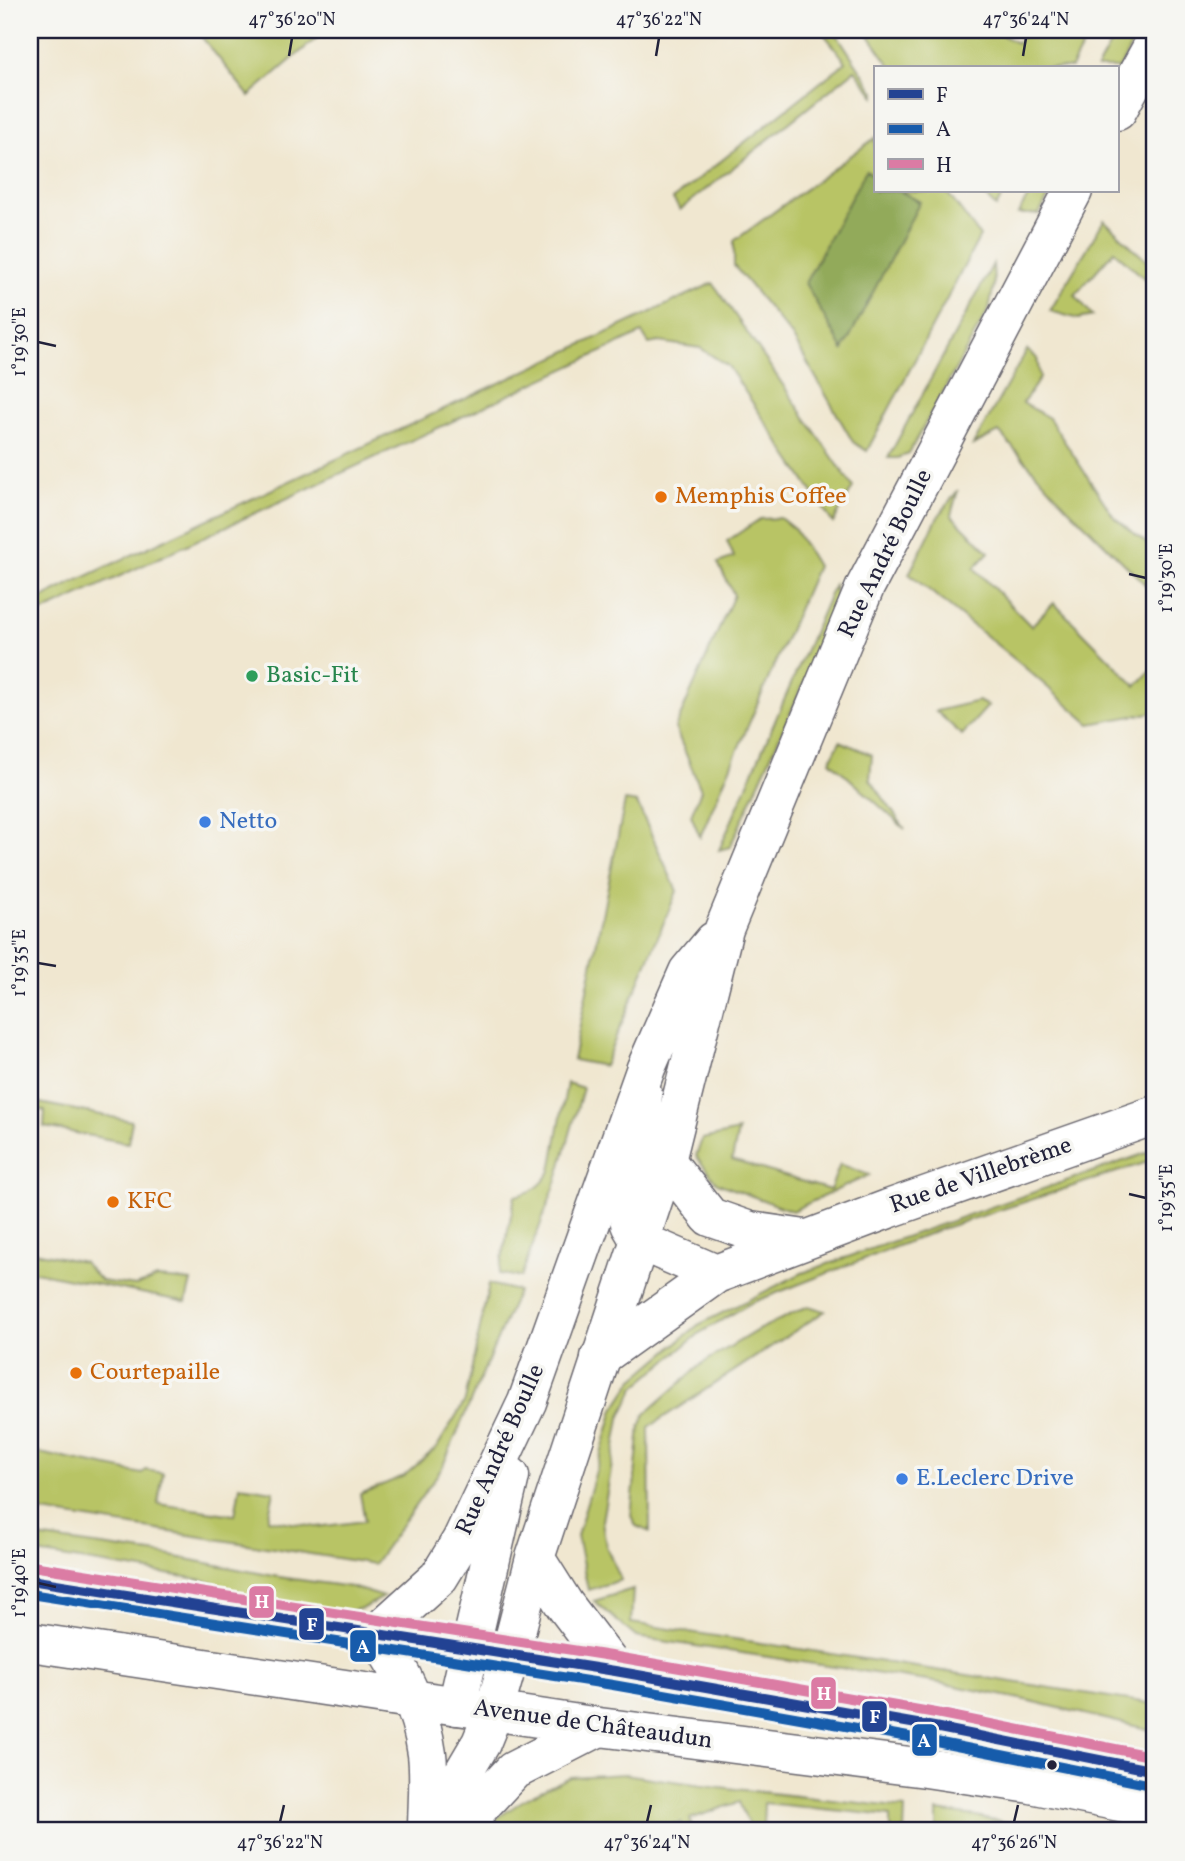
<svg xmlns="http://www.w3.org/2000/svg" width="1185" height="1861" font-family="Vollkorn,serif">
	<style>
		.green { fill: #b8c465; stroke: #6d7350; stroke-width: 2 }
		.forest { fill: #92aa5a; stroke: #5a664a; stroke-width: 2 }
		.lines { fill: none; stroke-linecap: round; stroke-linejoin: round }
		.minor-casing { stroke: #6a676f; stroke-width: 41 }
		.tertiary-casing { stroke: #6a676f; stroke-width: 41 }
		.primary-casing { stroke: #6a676f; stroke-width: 41 }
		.minor { stroke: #fff; stroke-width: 38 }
		.tertiary { stroke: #fff; stroke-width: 38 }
		.primary { stroke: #fff; stroke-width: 38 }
		.bus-1-casing { stroke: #f6f6f2; stroke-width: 16 }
		.bus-2-casing { stroke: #f6f6f2; stroke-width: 16 }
		.bus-3-casing { stroke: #f6f6f2; stroke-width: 16 }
		.bus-1 { stroke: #234393; stroke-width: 10 }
		.bus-2 { stroke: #175bab; stroke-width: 10 }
		.bus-3 { stroke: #db7ba4; stroke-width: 10 }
		.ticks { fill: none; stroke: #22223b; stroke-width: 2.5 }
		.food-dot { fill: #e8710a; stroke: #f6f6f2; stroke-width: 2.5 }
		.leisure-dot { fill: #2e9e5b; stroke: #f6f6f2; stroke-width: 2.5 }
		.shop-dot { fill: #3f7fe0; stroke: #f6f6f2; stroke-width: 2.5 }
		.bus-dot { fill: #22223b; stroke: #f6f6f2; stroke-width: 2.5 }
		.labels { text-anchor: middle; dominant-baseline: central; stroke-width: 7; stroke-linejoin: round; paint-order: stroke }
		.food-label { font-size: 24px; fill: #c56008; stroke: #f6f6f2; text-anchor: start }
		.street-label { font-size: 24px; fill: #22223b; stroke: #f6f6f2 }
		.leisure-label { font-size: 24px; fill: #27864d; stroke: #f6f6f2; text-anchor: start }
		.shop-label { font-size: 24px; fill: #366cbe; stroke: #f6f6f2; text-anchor: start }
		.line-badge { stroke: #f6f6f2; stroke-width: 2.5 }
		.badge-label { font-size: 19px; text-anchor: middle; font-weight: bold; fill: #fff }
		.neatline { fill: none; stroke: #22223b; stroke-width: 2.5 }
		.ticks-label { font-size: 18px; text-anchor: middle; fill: #22223b }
	</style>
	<rect width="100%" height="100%" fill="#f6f6f2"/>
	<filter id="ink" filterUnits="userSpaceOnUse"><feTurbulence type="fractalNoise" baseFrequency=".0143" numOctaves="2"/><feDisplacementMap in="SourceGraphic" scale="14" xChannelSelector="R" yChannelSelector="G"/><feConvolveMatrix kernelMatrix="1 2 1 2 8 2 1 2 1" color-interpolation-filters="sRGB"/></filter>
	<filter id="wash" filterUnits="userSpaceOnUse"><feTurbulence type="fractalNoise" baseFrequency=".00686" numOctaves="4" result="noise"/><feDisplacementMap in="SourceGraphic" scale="28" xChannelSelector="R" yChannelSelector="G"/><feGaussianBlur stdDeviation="1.57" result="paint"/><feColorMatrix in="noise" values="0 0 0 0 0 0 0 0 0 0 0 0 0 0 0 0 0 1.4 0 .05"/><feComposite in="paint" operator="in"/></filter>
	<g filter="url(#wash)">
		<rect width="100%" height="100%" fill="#f0e7d0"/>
		<!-- green -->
		<path class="green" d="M196,30H326L249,96Z
			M821,30H834L875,92V96L855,70L680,210L673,199L846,62Z
			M865,30H992L1017,43L1026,30H1054L1067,37L1071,30H1091L1071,68H892Z
			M1118,30H1140L1117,72V68H1097Z
			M875,138V191H946L980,236L867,451L853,442L792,336L734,266V241Z
			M979,191H1005L996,207Z
			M1031,191H1052L1039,214H1018Z
			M1104,220L1155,269V288L1114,251L1075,295L1093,316L1078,319L1050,311Z
			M993,264L994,285L989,309L909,453L898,458H888Z
			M713,283L853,487L833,523L728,366L700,348L659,342L649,344L642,333L30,618V604L74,582Z
			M1027,350L1037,358L1040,378L1023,403L1049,418L1114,517L1155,550V594L1066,506L999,432L973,445Z
			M958,490L951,515L989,552L974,568L1031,626L1054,603L1136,686L1155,666V712L1090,724L1023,666L909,574L938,517Z
			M780,518L795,530L817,566L700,837L691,815L701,790L675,728L734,595L718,563L734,557L727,541L760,519Z
			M834,585L837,599L834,616L730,847L719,850Z
			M978,701L988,706L962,735L936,711Z
			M840,741L872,755L870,779L905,829L830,761Z
			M625,801L637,803L677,891L604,1066L573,1060Z
			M567,1083L583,1088L557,1180L521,1277L499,1274L515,1196C533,1192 541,1187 551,1171Z
			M30,1101L132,1121L128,1143L44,1127L45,1111L30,1108Z
			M738,1131L732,1160L830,1190L840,1164L869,1175L792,1211L717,1183L696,1156L702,1139Z
			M1149,1152L1154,1160L941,1229L751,1303L700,1333L635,1387L620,1418L602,1521L606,1546L621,1580L588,1590L577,1536L614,1409L633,1380L698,1325L802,1273Z
			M30,1251L83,1262L101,1281L136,1286L157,1278L191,1281L186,1302L30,1271Z
			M489,1284L518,1291L442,1468L374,1564L30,1510V1451L142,1474L146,1470L163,1473L158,1504L235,1515L240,1486L274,1491L268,1519L316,1527L365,1521L360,1494L404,1476L437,1447L465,1401Z
			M808,1306L825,1311L649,1427L650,1532L636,1526L631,1516L640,1427L645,1414L703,1363L758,1330Z
			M30,1536L166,1555L279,1577L351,1587L384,1597L363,1608L338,1614L268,1604L204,1580L30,1552Z
			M633,1589L631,1623L1155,1704V1731L1030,1701L940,1683L636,1637L594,1601Z
			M625,1774C718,1789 811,1797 905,1808L904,1831H890V1816L764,1803L763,1831L751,1830L739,1802L690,1819L693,1831H684L681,1822L650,1831H484L487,1825L528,1797L570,1777Z
			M937,1811L976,1816L1049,1831H937Z"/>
		<!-- forest -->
		<path class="forest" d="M866,170L875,176V191H900L920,202L843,350L805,283Z"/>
	</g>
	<g filter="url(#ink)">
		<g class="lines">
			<defs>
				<path id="minor" d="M643,1095L630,1224L640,1241L716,1274
					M666,1161L710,1217L750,1231L805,1239
					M600,1357L716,1274L888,1209L1155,1115"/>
				<path id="tertiary" d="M1117,111L1155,42
					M535,1558L564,1604L615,1671
					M376,1634L439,1577L461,1541L527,1402L646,1068L688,972L714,941
					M510,1655L535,1558L666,1161L724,929L865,587L1073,191
					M457,1706L510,1476"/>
				<path id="primary" d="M30,1580L615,1671L934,1727L1155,1771
					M376,1634C402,1671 421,1709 427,1754C430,1779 427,1806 427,1831
					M30,1642L599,1727L926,1768L1031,1784L1155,1809
					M429,1831L481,1743L494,1711L510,1655
					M460,1831L470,1817L513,1771L599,1727"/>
			</defs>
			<!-- minor casing -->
			<use href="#minor" class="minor-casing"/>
			<!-- tertiary casing -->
			<use href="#tertiary" class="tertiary-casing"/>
			<!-- primary casing -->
			<use href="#primary" class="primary-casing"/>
			<!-- minor -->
			<use href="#minor" class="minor"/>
			<!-- tertiary -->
			<use href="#tertiary" class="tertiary"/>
			<!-- primary -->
			<use href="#primary" class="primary"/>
			<defs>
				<path id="bus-1" d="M30,1580L615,1671L934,1727L1155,1771"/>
				<path id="bus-2" d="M30,1594L613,1685L931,1741L1152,1785"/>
				<path id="bus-3" d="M32,1566L617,1657L936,1713L1155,1757"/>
			</defs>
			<!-- bus-1 casing -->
			<use href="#bus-1" class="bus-1-casing"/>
			<!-- bus-2 casing -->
			<use href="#bus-2" class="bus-2-casing"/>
			<!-- bus-3 casing -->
			<use href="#bus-3" class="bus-3-casing"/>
			<!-- bus-1 -->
			<use href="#bus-1" class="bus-1"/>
			<!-- bus-2 -->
			<use href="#bus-2" class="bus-2"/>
			<!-- bus-3 -->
			<use href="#bus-3" class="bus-3"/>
		</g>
	</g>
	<!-- ticks -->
	<path class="ticks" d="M289,56L292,38M656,56L659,38M1023,56L1026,38M38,342L56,346M1129,574L1146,578M38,963L56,966M1129,1194L1146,1198M38,1583L56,1587M280,1822L284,1805M647,1822L651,1805M1014,1822L1018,1805"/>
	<!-- markers -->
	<g class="food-dot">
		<circle cx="661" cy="497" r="7"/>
		<circle cx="113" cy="1202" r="7"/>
		<circle cx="76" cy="1373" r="7"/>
	</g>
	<circle class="leisure-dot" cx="252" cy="676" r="7"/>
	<g class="shop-dot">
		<circle cx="205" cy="822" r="7"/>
		<circle cx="902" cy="1479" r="7"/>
	</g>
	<circle class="bus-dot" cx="1052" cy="1765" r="6"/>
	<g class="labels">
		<!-- food labels -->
		<g class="food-label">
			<text x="675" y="497">Memphis Coffee</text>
			<text x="127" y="1202">KFC</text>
			<text x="90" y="1373">Courtepaille</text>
		</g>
		<!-- street labels -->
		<g class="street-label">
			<text transform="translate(886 554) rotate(-64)">Rue André Boulle</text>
			<text transform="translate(981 1176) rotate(-19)">Rue de Villebrème</text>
			<text transform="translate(501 1450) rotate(-66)">Rue André Boulle</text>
			<text transform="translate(593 1725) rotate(8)">Avenue de Châteaudun</text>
		</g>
		<!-- leisure labels -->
		<g class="leisure-label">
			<text x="266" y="676">Basic-Fit</text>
		</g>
		<!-- shop labels -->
		<g class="shop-label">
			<text x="219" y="822">Netto</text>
			<text x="916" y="1479">E.Leclerc Drive</text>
		</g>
	</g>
	<g class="line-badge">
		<rect x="248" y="1585" width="27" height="34" rx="7" fill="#db7ba4"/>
		<rect x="298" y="1607" width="27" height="34" rx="7" fill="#234393"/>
		<rect x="349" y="1629" width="28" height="34" rx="7" fill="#175bab"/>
		<rect x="810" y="1676" width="27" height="34" rx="7" fill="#db7ba4"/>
		<rect x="861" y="1700" width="27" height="33" rx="7" fill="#234393"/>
		<rect x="911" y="1723" width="27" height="34" rx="7" fill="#175bab"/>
	</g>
	<g class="badge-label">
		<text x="262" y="1608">H</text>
		<text x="312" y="1631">F</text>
		<text x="363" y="1653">A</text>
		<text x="824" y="1700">H</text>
		<text x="875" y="1723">F</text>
		<text x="924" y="1747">A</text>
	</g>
	<!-- margin -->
	<rect width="1185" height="1861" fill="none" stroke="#f6f6f2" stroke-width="77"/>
	<!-- legend -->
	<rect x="874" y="66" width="245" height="126" fill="#f6f6f2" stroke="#a1a1a9" stroke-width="2"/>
	<rect x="888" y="89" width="35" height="10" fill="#234393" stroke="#a1a1a9" stroke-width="2"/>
	<text x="936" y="102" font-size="21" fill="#22223b">F</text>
	<rect x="888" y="124" width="35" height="10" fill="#175bab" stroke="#a1a1a9" stroke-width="2"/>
	<text x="936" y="136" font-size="21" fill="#22223b">A</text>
	<rect x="888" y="159" width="35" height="10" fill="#db7ba4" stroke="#a1a1a9" stroke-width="2"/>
	<text x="936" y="172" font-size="21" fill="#22223b">H</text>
	<rect x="38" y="38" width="1108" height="1784" class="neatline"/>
	<g class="ticks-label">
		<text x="292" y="25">47°36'20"N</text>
		<text x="659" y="25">47°36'22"N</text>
		<text x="1026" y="25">47°36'24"N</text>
		<text transform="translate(19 342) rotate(-90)" y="6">1°19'30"E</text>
		<text transform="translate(1166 578) rotate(-90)" y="6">1°19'30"E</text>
		<text transform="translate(19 963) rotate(-90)" y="6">1°19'35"E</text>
		<text transform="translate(1166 1198) rotate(-90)" y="6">1°19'35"E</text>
		<text transform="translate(19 1583) rotate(-90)" y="6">1°19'40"E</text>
		<text x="280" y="1848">47°36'22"N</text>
		<text x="647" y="1848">47°36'24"N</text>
		<text x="1014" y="1848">47°36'26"N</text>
	</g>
</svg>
